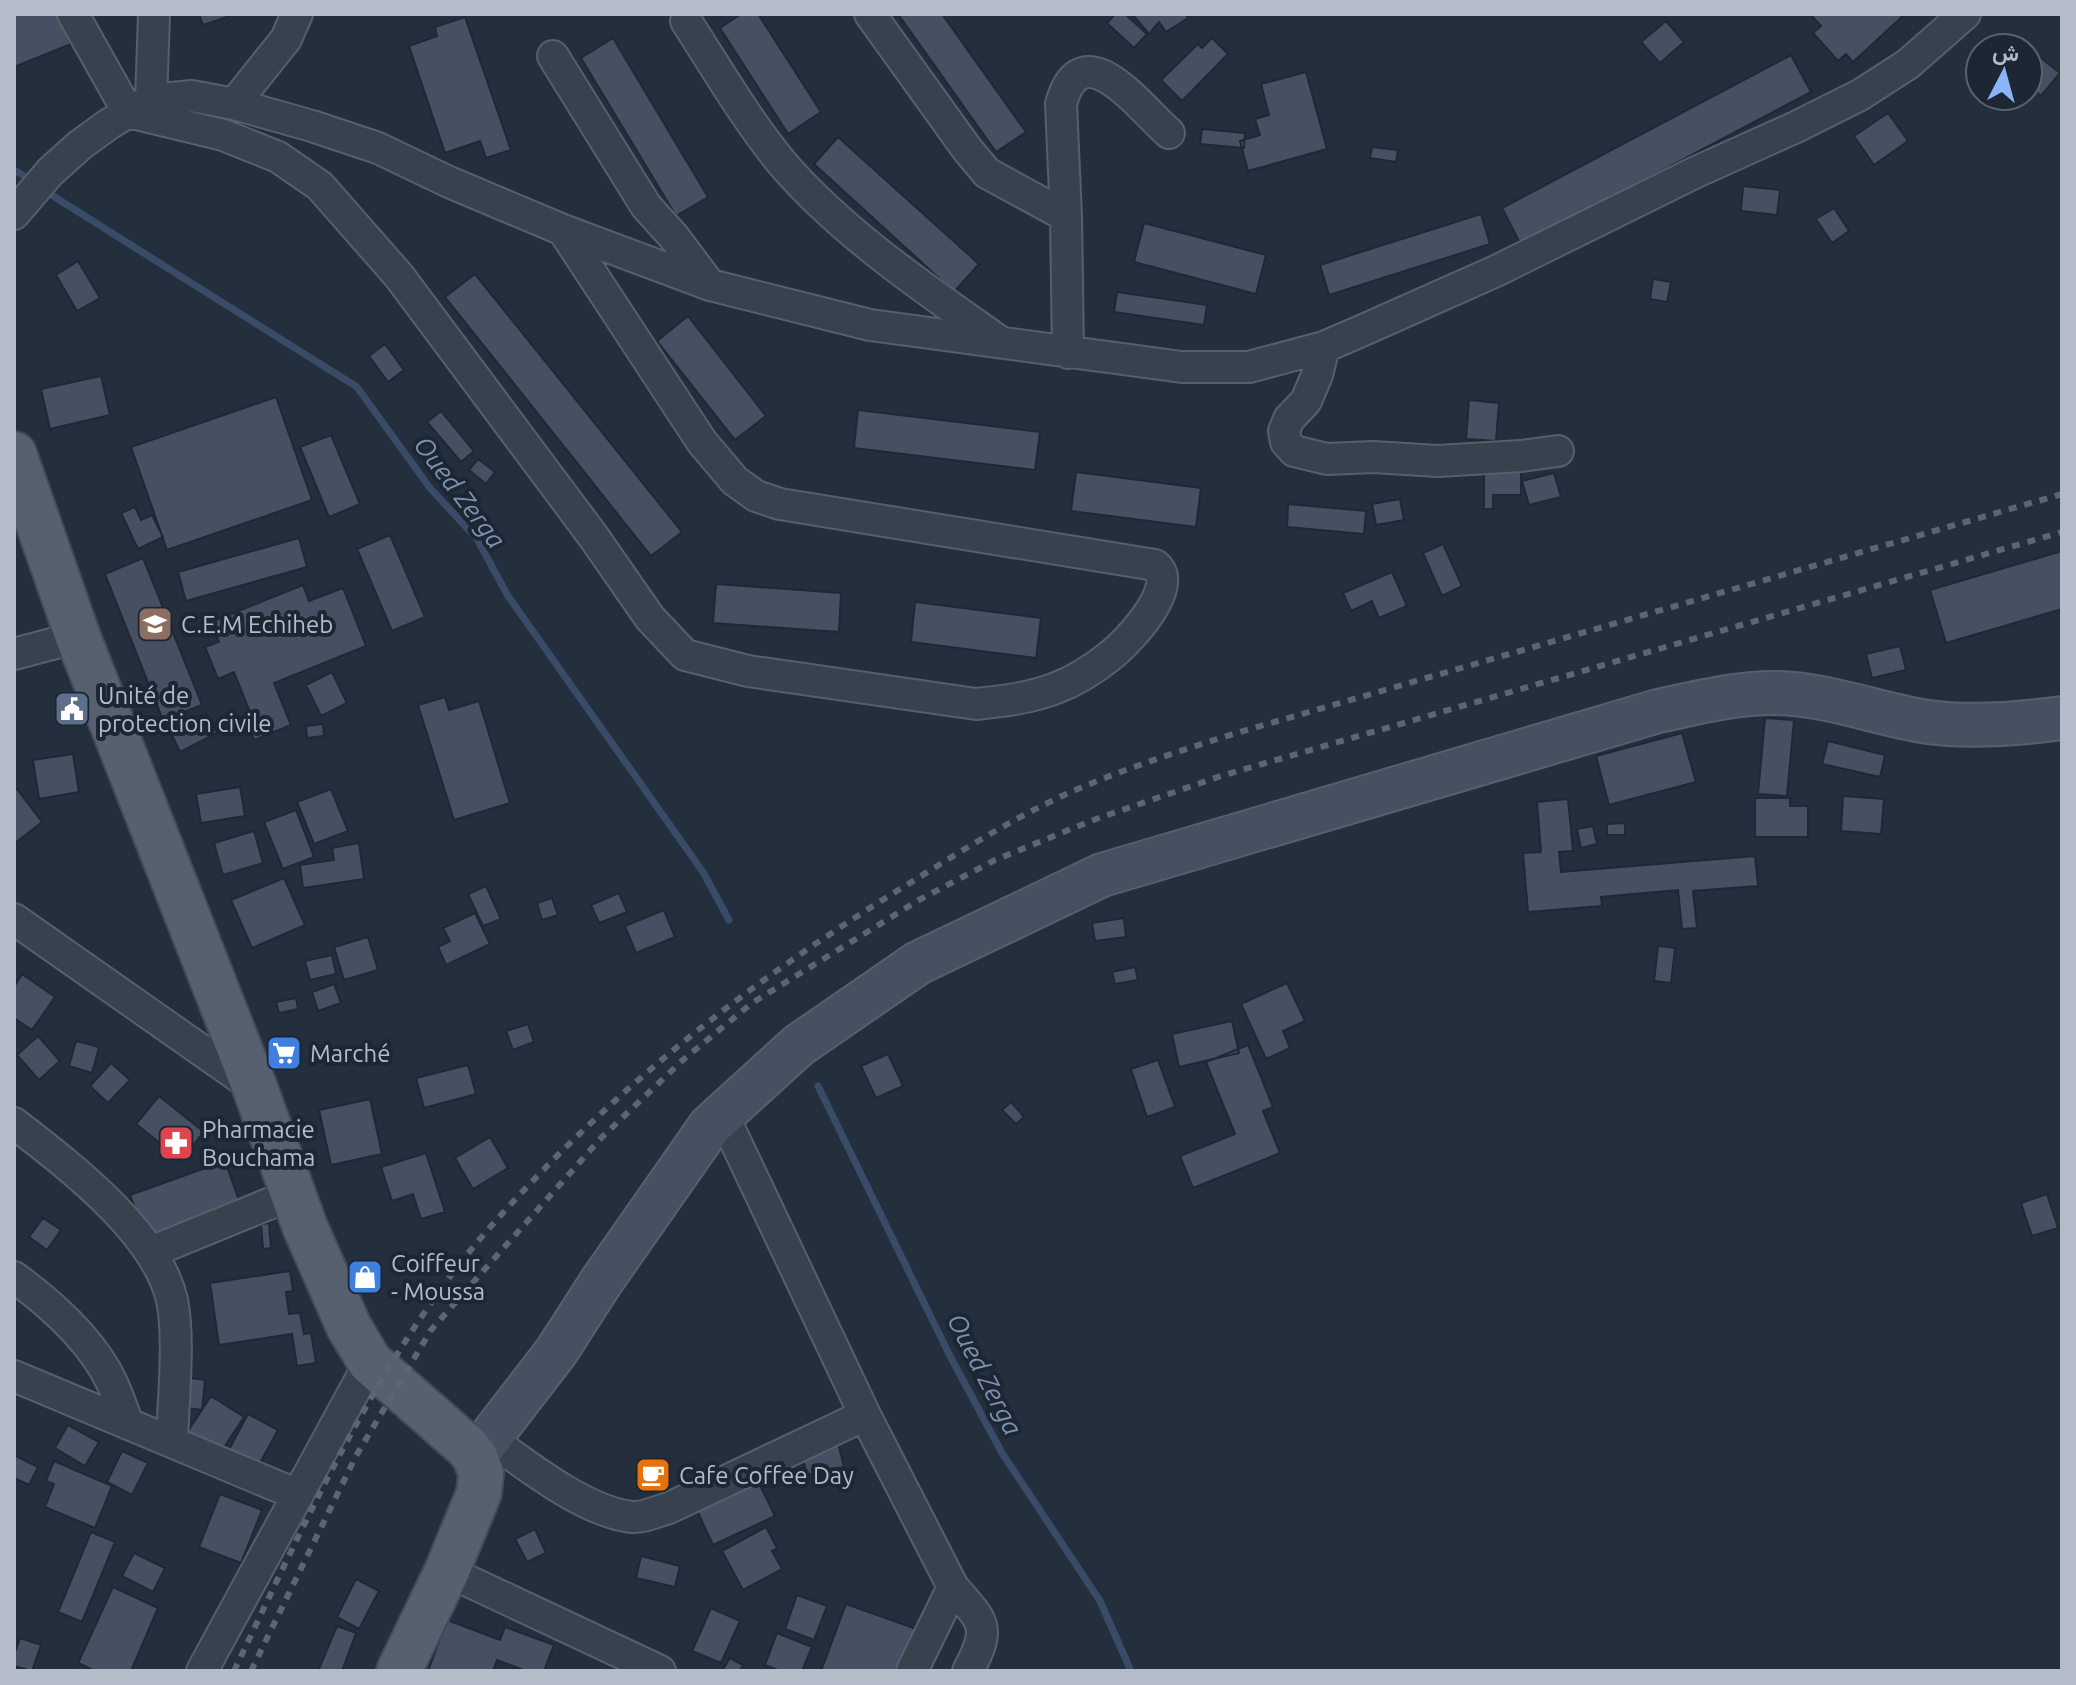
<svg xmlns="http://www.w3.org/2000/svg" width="2076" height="1685" font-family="Ubuntu,Vazirmatn,sans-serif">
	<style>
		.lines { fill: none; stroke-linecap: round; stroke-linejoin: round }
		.stream { stroke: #394c67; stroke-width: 7 }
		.building { fill: #455162; stroke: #1f2835; stroke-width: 2 }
		.minor-casing { stroke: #565f6c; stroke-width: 34 }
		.secondary-casing { stroke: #565f6c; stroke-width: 46 }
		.primary-casing { stroke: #414a57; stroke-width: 48 }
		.minor { stroke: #38414e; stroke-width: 30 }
		.secondary { stroke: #465061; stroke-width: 42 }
		.primary { stroke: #56606e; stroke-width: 44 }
		.rail { stroke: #5a6575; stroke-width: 6; stroke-dasharray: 8 8; stroke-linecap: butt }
		.labels { text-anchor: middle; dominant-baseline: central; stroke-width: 8; stroke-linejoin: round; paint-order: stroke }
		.poi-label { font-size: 24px; fill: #b4bcc9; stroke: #1d2633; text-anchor: start }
		.water-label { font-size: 26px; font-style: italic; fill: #7c92b1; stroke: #1d2633 }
	</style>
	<rect width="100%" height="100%" fill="#242f3e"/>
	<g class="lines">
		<!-- stream -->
		<path class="stream" d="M14,170L24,176
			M53,196L357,387L430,488L477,539L508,596L703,872L729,920
			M818,1086L949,1354L1002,1453L1100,1601L1131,1671"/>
	</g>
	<!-- building -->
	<path class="building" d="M14,14H58L71,44L14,67Z
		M199,14H226L227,17L203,25Z
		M741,14H758L821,112L788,134L720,28Z
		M898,14H942L1026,132L996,152Z
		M1115,14H1125L1147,34L1134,48L1107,23Z
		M1132,14H1186L1188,18L1166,32L1159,22L1149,34Z
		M1810,14H1905L1853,62L1846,54L1838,61L1813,33L1821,26Z
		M465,17L511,150L486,158L480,141L445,153L409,46L437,36L435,27Z
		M1666,21L1684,42L1660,63L1641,42Z
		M613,38L708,197L676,216L581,58Z
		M1212,38L1228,54L1182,101L1161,80L1198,44L1202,48Z
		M1791,55L1811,92L1521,245L1502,208Z
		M2041,58L2060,73L2041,96L2028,86V74Z
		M1306,72L1327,149L1248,171L1240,141L1260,135L1255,119L1269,115L1261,84Z
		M1888,113L1908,141L1874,165L1854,136Z
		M1202,129L1245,133L1244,148L1200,144Z
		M838,137L979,264L954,292L814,164Z
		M1372,147L1398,150L1396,162L1370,158Z
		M1743,186L1780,190L1777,215L1741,211Z
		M1834,208L1849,231L1832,243L1816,219Z
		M1481,214L1490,244L1329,295L1320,265Z
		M1144,223L1266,255L1256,294L1134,262Z
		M78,261L100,298L77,311L56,275Z
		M475,274L682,532L651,556L445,297Z
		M1653,279L1671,282L1667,302L1650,299Z
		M1117,292L1207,305L1204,325L1114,312Z
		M688,316L766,416L735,440L657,341Z
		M385,344L404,370L388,382L369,356Z
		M101,376L110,415L50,429L41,389Z
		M276,397L312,500L167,550L131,447Z
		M1469,400L1499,403L1496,441L1466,439Z
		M858,410L1040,432L1035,470L854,448Z
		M441,411L474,451L461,462L427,422Z
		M331,435L360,504L329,517L300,447Z
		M478,459L495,472L486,484L469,470Z
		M1484,471H1521V495H1493V509H1484Z
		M1076,472L1201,488L1196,527L1071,511Z
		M1554,473L1561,497L1529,505L1522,481Z
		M1400,499L1404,520L1376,525L1372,504Z
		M1288,504L1366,511L1364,534L1287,527Z
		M135,507L141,520L152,515L163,537L138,549L121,513Z
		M390,535L425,617L392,631L357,549Z
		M299,538L307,567L186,601L178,572Z
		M1443,544L1462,586L1442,596L1423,553Z
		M2062,551V609L1946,643L1930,590Z
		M143,558L202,705L163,720L105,574Z
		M1392,572L1407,606L1379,618L1372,601L1351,611L1343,593Z
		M716,584L841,593L839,632L713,623Z
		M303,585L309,601L343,588L366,646L274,683L291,725L254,740L247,722L253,720L234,672L218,679L205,647L219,642L211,622Z
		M915,602L1041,618L1036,658L911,642Z
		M1900,646L1906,670L1872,678L1866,654Z
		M332,672L347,703L321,716L306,685Z
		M445,697L449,710L479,701L510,803L454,820L418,705Z
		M206,713L217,733L180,752L170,731Z
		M1765,718L1794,720L1787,796L1758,794Z
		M323,724L324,736L307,738L306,726Z
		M1682,733L1696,782L1609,805L1596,756Z
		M1828,741L1885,755L1880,777L1822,764Z
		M73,754L79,792L39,799L33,760Z
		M240,787L245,816L201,823L196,794Z
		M17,789L42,822L14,844V791Z
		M331,789L348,831L314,844L297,802Z
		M1843,796L1884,799L1881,834L1841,831Z
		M1755,798H1790V806H1808V837H1755Z
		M1568,799L1573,851L1559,852L1561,872L1755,856L1758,886L1693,891L1697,928L1682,929L1678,890L1601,897L1602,906L1528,912L1523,853L1541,852L1537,802Z
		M296,810L314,857L283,869L264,822Z
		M1625,823V835H1607V824Z
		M1593,826L1597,844L1581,848L1577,829Z
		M254,831L263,863L223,875L214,843Z
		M359,843L364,879L303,888L300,865L334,860L332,848Z
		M284,878L305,925L252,948L231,900Z
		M486,886L501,919L483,926L468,894Z
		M619,893L627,912L599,923L591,905Z
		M552,898L558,915L542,920L537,903Z
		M664,910L675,937L636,953L625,926Z
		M475,913L490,944L446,965L438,947L450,941L443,928Z
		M1124,918L1126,937L1095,941L1092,923Z
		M368,937L378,970L344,980L334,947Z
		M1658,946L1675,948L1671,983L1654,981Z
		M332,955L336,974L310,980L305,961Z
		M1135,967L1138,980L1115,984L1112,972Z
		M22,974L55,997L32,1030L14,1018V987Z
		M1287,983L1305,1021L1283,1031L1290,1048L1266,1059L1241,1004Z
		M334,984L341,1003L318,1011L312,992Z
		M296,998L298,1009L279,1013L276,1002Z
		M1232,1021L1239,1053L1179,1067L1172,1034Z
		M528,1024L534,1042L513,1050L506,1031Z
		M38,1036L60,1061L39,1080L17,1055Z
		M76,1041L99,1047L92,1073L69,1066Z
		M1248,1045L1273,1107L1263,1111L1280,1153L1193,1188L1180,1156L1235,1134L1206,1062Z
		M888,1054L903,1086L876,1098L861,1066Z
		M1158,1060L1175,1107L1147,1117L1131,1069Z
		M111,1063L130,1080L108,1103L90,1086Z
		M468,1065L476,1094L424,1108L416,1078Z
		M159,1096L204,1132L181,1160L136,1124Z
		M370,1099L382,1154L331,1165L319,1110Z
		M1011,1102L1024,1117L1016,1124L1002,1110Z
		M490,1137L508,1168L473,1189L455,1158Z
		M426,1153L445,1212L421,1219L413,1194L392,1201L381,1167Z
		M225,1161L241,1206L147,1240L130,1195Z
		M2047,1194L2058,1228L2032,1236L2021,1203Z
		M43,1218L61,1230L47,1250L29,1237Z
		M269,1223L271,1248L263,1249L261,1224Z
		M290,1271L293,1291L286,1292L289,1314L300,1313L304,1334L311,1333L316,1363L297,1366L292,1334L219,1345L210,1283Z
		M176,1376L205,1380L202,1410L172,1406Z
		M211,1396L244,1417L219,1455L186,1434Z
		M248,1414L278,1430L255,1472L225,1457Z
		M68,1425L99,1442L85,1466L55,1448Z
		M837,1439L844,1467L807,1475L800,1448Z
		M122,1451L148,1463L132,1495L107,1482Z
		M14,1455L38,1467L29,1485L14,1478Z
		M54,1461L112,1486L95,1528L45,1507L54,1484L46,1481Z
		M756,1477L775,1516L713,1545L695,1506Z
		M220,1494L262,1510L241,1563L199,1547Z
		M766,1527L777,1548L772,1551L782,1569L743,1590L722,1551Z
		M535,1529L546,1553L527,1562L515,1539Z
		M91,1532L115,1542L82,1622L58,1612Z
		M134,1553L165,1568L153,1592L122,1576Z
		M641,1556L680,1566L675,1587L636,1578Z
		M356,1579L379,1591L359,1629L337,1617Z
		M113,1587L158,1608L131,1671H95L78,1663Z
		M797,1595L827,1606L814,1640L785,1629Z
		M846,1604L922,1631L907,1671H821Z
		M711,1608L740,1621L721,1663L692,1651Z
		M447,1620L500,1640L505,1627L554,1645L544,1671H526L497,1660L493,1671H428Z
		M337,1626L356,1633L342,1671H318Z
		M777,1633L812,1647L802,1671H780L765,1665Z
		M20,1638L41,1645L32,1671L14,1666V1655Z
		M730,1658L743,1665L740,1671H722Z"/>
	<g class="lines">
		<defs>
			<path id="minor" d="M73,14L128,112L223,135L278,157L320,186L399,276L593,536L650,618L685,655L748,671L976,704C1004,701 1031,698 1056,688C1075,681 1095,668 1110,656C1129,641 1181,586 1155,565L780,504L756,496L735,481L702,442L563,230
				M870,14L967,149L987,173L1066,216L1068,353
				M686,21C717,69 746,119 782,163C841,232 925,289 999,341
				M553,56L646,206L674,237L710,285
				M151,102L154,14
				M234,104L286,39L297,14
				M14,214L50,172L80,145L109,124L139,106L162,99L192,96L234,104L312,126L378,148L449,182L563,230L710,285L870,325L1182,367H1249L1324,347L1359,332L1496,271L1694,173L1796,127L1860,95L1908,64L1965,14
				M1066,216L1061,104C1082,28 1140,108 1169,133
				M1324,347L1317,375L1306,401L1289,419L1284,431L1286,442L1294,451L1327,459L1373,457L1438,461L1521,456L1558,451
				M14,654L78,637
				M14,919L255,1088
				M722,1113L865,1415L953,1587
				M14,1123C68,1165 156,1231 172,1300C180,1340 173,1401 172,1442
				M151,1252L293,1194
				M14,1277C51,1304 92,1340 112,1383C118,1396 123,1411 128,1424
				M14,1376L298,1495
				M490,1439C527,1466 586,1512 632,1517C643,1518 658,1511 669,1508L865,1415
				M447,1571L660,1671
				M202,1671L370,1362
				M912,1671L953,1587C984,1623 992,1626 968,1671"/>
			<path id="secondary" d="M475,1457L556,1352L601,1282L710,1126L799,1045L918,963L1102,875L1658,711C1696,703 1734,693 1773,693C1826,693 1876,714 1928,722C1972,728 2018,724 2062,718"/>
			<path id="primary" d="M14,454L78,637L255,1088L305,1227L349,1327L370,1362L467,1447L475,1457L481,1473L479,1493L447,1571L399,1671"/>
		</defs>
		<!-- minor casing -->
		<use href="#minor" class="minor-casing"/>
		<!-- secondary casing -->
		<use href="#secondary" class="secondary-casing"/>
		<!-- primary casing -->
		<use href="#primary" class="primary-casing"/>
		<!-- minor -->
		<use href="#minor" class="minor"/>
		<!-- secondary -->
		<use href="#secondary" class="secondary"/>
		<!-- primary -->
		<use href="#primary" class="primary"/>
		<!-- rail -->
		<path class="rail" d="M234,1671C297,1539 361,1396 449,1278C480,1236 516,1198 552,1161C659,1053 775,966 905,886C963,850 1022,812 1085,786C1133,766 1183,750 1233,734L2062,494
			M251,1671L356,1456L431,1330L602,1137L684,1059L752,1003L919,900L995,860L1096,819L1221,776L2062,532"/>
	</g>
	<!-- icons -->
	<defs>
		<symbol id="school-square" viewBox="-11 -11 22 22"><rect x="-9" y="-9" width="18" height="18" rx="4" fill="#8d6e63" stroke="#1d2633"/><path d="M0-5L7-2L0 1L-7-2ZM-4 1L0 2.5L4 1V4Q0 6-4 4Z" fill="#fff"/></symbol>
		<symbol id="civic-square" viewBox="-11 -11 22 22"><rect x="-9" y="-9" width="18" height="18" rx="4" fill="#5c6f8a" stroke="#1d2633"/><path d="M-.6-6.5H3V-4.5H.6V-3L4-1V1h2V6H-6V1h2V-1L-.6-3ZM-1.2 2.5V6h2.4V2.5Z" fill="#fff"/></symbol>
		<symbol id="supermarket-square" viewBox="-11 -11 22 22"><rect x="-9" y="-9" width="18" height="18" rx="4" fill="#3f7fe0" stroke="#1d2633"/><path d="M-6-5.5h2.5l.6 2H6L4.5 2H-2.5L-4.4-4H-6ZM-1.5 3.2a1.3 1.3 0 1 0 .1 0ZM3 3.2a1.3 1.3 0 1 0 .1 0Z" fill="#fff"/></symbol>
		<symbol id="pharmacy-square" viewBox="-11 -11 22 22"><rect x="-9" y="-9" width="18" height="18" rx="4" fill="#e0444e" stroke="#1d2633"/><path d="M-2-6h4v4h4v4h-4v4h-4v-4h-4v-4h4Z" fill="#fff"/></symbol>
		<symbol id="shop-square" viewBox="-11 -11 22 22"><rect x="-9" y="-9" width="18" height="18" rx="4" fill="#3f7fe0" stroke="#1d2633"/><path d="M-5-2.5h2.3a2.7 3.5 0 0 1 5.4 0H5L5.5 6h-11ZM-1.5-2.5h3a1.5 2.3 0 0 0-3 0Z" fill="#fff"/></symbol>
		<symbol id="cafe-square" viewBox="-11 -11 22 22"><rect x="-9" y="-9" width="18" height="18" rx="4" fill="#e8710a" stroke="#1d2633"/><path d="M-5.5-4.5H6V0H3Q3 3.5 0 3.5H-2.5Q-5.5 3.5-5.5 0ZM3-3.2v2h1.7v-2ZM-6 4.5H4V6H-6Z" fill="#fff"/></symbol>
	</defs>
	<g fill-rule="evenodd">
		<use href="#school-square" x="135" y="604" width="40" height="40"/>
		<use href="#civic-square" x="52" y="689" width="40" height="40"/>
		<use href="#supermarket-square" x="264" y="1033" width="40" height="40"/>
		<use href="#pharmacy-square" x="156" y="1123" width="40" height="40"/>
		<use href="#shop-square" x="345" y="1257" width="40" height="40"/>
		<use href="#cafe-square" x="633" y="1455" width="40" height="40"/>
	</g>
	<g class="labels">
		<!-- poi labels -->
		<g class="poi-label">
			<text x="181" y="624">C.E.M Echiheb</text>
			<text x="98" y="695">Unité de<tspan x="98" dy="28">protection civile</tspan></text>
			<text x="310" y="1053">Marché</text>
			<text x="202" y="1129">Pharmacie<tspan x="202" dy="28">Bouchama</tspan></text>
			<text x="391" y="1263">Coiffeur<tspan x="391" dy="28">- Moussa</tspan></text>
			<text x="679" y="1475">Cafe Coffee Day</text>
		</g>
		<!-- water labels -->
		<g class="water-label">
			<text transform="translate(460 492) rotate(53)">Oued Zerga</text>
			<text transform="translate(985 1374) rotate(63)">Oued Zerga</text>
		</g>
	</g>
	<!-- border -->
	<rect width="2076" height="1685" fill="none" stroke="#b4bcc9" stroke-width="32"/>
	<!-- north arrow -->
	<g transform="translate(2004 72) rotate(6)"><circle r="38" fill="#1d2633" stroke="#59626f" stroke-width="2"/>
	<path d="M0-6L14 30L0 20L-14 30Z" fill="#8ab4f8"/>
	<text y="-12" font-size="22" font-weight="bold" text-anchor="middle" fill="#b4bcc9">ش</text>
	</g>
</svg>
